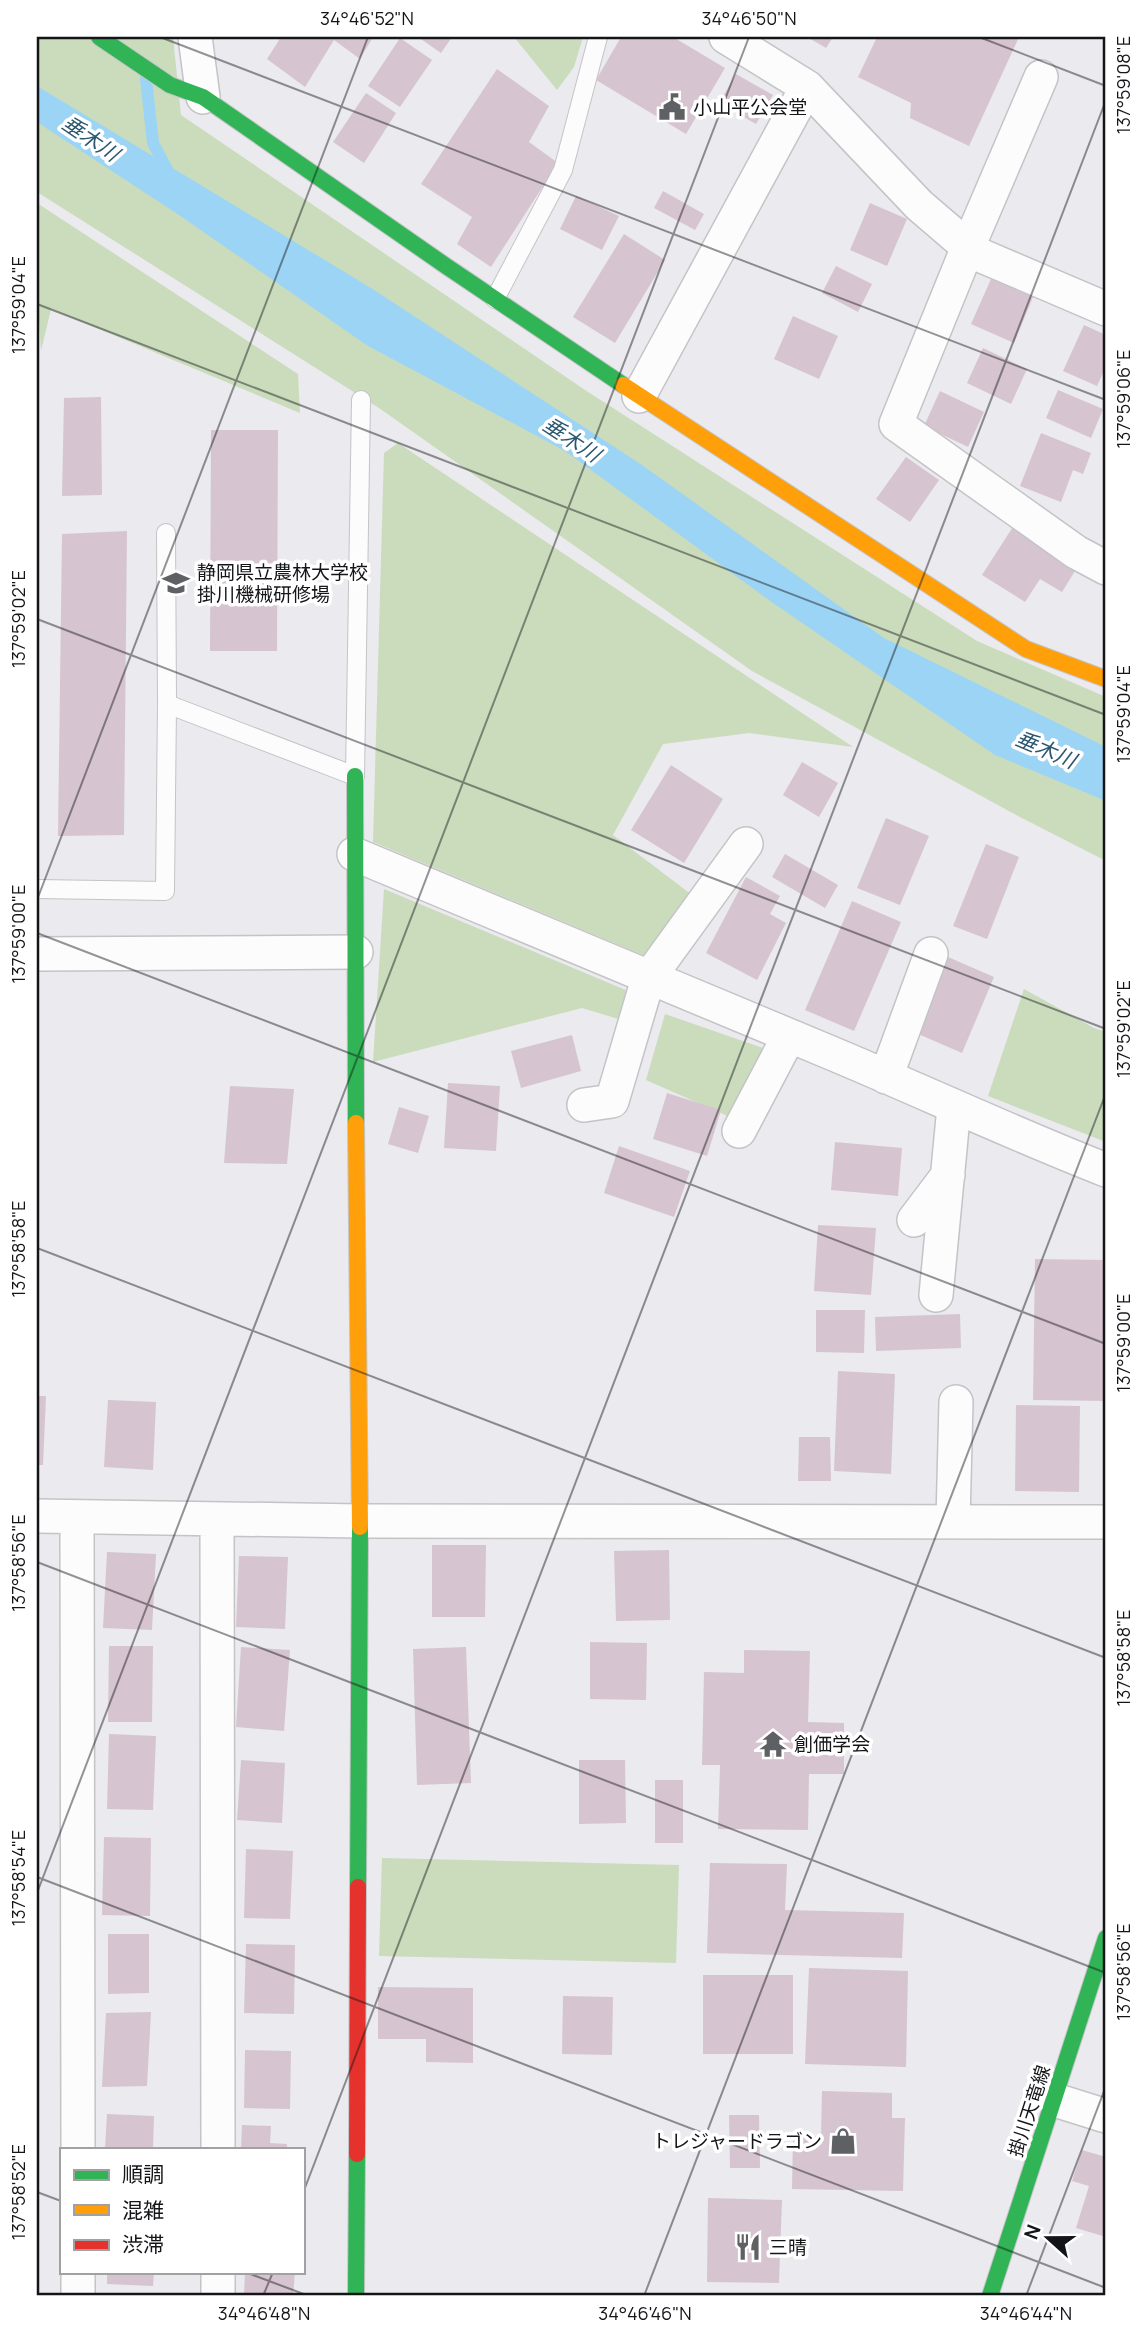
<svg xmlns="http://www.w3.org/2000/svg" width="1143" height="2333" font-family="Manrope,'Noto Sans JP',sans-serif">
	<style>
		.green { fill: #cadcbc }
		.water { fill: #9cd4f5 }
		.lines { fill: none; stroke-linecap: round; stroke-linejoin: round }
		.stream { stroke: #9cd4f5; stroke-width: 12 }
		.building { fill: #d6c5d0 }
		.lane-casing { stroke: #c4c4c7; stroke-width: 20 }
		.street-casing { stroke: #c4c4c7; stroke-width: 36 }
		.fast-casing { stroke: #c4c4c7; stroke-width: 18 }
		.slow-casing { stroke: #c4c4c7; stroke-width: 18 }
		.jam-casing { stroke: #c4c4c7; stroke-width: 18 }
		.lane { stroke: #fcfcfd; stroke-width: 18 }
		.street { stroke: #fcfcfd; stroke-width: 33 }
		.fast { stroke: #30b455; stroke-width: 16 }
		.slow { stroke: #ff9f0a; stroke-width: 16 }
		.jam { stroke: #e5322d; stroke-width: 16 }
		.ticks { fill: none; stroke: #141518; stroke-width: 2; stroke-opacity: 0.45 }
		.labels { text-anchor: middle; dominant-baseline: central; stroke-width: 7; stroke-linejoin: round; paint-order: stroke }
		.poi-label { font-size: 19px; fill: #141518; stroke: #fff; text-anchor: start }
		.street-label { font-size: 19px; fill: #141518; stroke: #fff }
		.water-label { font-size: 21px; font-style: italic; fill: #2b5870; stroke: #fff }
		.neatline { fill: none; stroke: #141518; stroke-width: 2.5 }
		.ticks-label { font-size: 18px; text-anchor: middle; fill: #141518 }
	</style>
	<rect width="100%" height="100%" fill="#eaeaef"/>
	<!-- green -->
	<path class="green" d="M37,37H173L181,115L588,392L977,641L1106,697V861L1020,817L752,671L379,408L37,192Z
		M514,37H583L574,67L557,90Z
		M37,203L298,374L300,413L51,309L41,351L37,290Z
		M398,443L853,747L749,733L663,744L613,835L692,895L655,960L373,842L384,453Z
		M384,889L628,991L625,1021L582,1008L373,1062Z
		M1024,989L1094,1028L1106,1032V1142L988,1096Z
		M665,1014L763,1048L732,1118L646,1080Z
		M382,1858L679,1865L676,1963L379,1956Z"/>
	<!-- water -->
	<path class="water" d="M37,86L371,288L642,465L884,638L1106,747V801L995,755L773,603L565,451L368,346L179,215L37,122Z"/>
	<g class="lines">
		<!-- stream -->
		<path class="stream" d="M146,79L153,143L170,175"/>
	</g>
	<!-- building -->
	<path class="building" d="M281,37H373L360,59L334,40L305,87L267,59Z
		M418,37H452L441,53Z
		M621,37H673L725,68L686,134L596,80Z
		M807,37H833L826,48Z
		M877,37H1019L969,146L910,118L911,103L858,77Z
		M400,38L432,60L400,107L368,86Z
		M497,69L549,106L529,142L558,163L491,267L457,244L472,217L421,184Z
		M736,74L773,95L756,124L719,103Z
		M366,93L396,113L364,163L333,142Z
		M663,191L704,214L695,230L654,208Z
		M576,196L619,216L602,250L560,229Z
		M870,203L907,219L887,266L850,250Z
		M624,234L665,260L615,343L573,317Z
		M836,266L872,284L858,312L822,293Z
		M991,279L1033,297L1014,343L971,324Z
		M793,316L838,336L819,379L774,359Z
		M1084,325L1106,335V366L1097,386L1063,371Z
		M983,348L1027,369L1011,404L967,383Z
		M1058,390L1103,409L1091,438L1046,418Z
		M940,391L984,412L968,447L924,426Z
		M101,397L102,495L62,496L64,398Z
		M211,430H278L277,651H210Z
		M1041,433L1091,453L1083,474L1073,470L1061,502L1020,486Z
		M906,457L939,480L910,522L876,499Z
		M1016,522L1080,563L1062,592L1040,579L1025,602L982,575Z
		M127,531L124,835L58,836L62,534Z
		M802,762L838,783L819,817L783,795Z
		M671,765L723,799L684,863L631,830Z
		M886,818L929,836L900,905L857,888Z
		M986,844L1019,857L987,939L953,926Z
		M785,854L838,885L825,908L772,877Z
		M746,877L780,896L770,914L786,923L757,980L706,953Z
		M852,901L901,922L854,1031L805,1010Z
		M948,957L994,977L962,1053L916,1033Z
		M572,1035L581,1071L521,1088L511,1051Z
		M448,1083L500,1086L496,1151L444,1148Z
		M230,1086L294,1089L287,1164L224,1163Z
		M667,1093L721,1110L707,1156L653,1139Z
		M399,1107L429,1116L418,1153L388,1144Z
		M835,1142L902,1148L898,1196L831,1190Z
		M619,1146L690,1171L674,1217L604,1193Z
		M818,1225L876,1228L871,1295L814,1291Z
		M1035,1259L1106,1260V1401L1033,1400Z
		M816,1310H865L864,1353L816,1352Z
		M960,1314L961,1348L876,1351L875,1317Z
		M838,1371L895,1374L891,1474L834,1471Z
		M37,1396H46L43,1465H37Z
		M108,1400L156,1402L153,1470L104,1467Z
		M1016,1405L1080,1406L1079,1492L1015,1491Z
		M799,1437H830L831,1481H798Z
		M432,1545H486L485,1617H432Z
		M669,1550L670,1620L616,1621L614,1551Z
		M107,1552L156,1554L152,1630L103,1628Z
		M239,1556L288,1557L285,1629L236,1627Z
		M590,1642L647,1643L646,1700L590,1699Z
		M109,1646H153L152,1722H108Z
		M241,1647L290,1650L284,1731L236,1727Z
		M466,1647L471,1783L417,1785L413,1649Z
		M744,1650L810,1651L808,1722L844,1723V1774H809L808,1830L718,1829L720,1765H702L704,1672L744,1673Z
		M109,1734L156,1736L153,1810L107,1809Z
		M241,1760L285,1763L282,1823L237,1820Z
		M579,1760H625L626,1823L579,1824Z
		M655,1780H683V1843H655Z
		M104,1837L151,1838L150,1916L102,1915Z
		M246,1849L293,1851L290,1919L244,1918Z
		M710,1863L787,1864L785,1910L904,1913L902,1958L707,1953Z
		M108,1934H149V1993L108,1994Z
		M246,1944L295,1945L294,2014L244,2013Z
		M809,1968L908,1971L906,2067L805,2064Z
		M703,1975H793V2054H703Z
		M378,1987L473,1988V2063L426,2062V2039H378Z
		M563,1996L613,1997L612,2055L562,2054Z
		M151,2012L147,2086L102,2087L106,2013Z
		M245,2050L291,2051L290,2109L244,2108Z
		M822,2091L892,2093V2118H905L903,2191L792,2189L793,2136H821Z
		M107,2114L154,2116L153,2149H105Z
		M729,2115H759L760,2168H730Z
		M242,2125L271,2126L270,2143L287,2144V2149H241Z
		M1082,2150L1106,2157V2237L1076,2228L1089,2186L1072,2181Z
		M708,2198L782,2200L779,2283L707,2282Z
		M107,2272H154L153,2286L107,2284Z
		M245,2272H295L293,2296H244Z"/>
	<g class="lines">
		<defs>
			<path id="lane" d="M495,299L563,170L598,37
				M166,533L167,704L355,776L361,400
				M37,889L165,891L167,704"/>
			<path id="street" d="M195,37L203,97
				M726,37L807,87L919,205L975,253L1106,309
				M1041,77L968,247L896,424L1076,552L1106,568
				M639,396L807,87
				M354,854C510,920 667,985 824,1050C918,1089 1011,1133 1106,1170
				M37,954L356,952
				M886,1077L931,954
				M584,1105L612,1101L648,979L746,844
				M739,1131L789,1036
				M914,1220L948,1175
				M936,1295L954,1107
				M37,1516L360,1521L1106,1522
				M77,1517L78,2149
				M217,1519L218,2149
				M953,1521L956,1402
				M1055,2100L1106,2116
				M78,2272V2296
				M218,2272V2296"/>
			<path id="fast" d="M99,37L170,85L203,97L446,266L623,385
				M355,776L356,1123
				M358,1887L360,1527
				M356,2296L357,2154
				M990,2296L1106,1938"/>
			<path id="slow" d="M623,385L1026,649L1106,679
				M356,1123L360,1527"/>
			<path id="jam" d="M357,2154L358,1887"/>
		</defs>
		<!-- lane casing -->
		<use href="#lane" class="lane-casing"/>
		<!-- street casing -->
		<use href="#street" class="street-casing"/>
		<!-- fast casing -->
		<use href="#fast" class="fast-casing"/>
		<!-- slow casing -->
		<use href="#slow" class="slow-casing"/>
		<!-- jam casing -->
		<use href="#jam" class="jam-casing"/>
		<!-- lane -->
		<use href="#lane" class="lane"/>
		<!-- street -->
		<use href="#street" class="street"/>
		<!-- fast -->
		<use href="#fast" class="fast"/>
		<!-- slow -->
		<use href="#slow" class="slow"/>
		<!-- jam -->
		<use href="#jam" class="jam"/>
	</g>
	<!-- ticks -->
	<path class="ticks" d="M160,37L1106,400M979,37L1106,86M37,304L1106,715M37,619L1106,1029M37,900L368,37M37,933L1106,1344M37,1248L1106,1658M37,1562L1106,1973M37,1877L1106,2288M37,1893L749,37M37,2192L61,2201M303,2193L1106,100M245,2272L309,2296M263,2296L273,2272M644,2296L1106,1093M1026,2296L1106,2086"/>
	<!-- icons -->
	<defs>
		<symbol id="civic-bare" viewBox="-9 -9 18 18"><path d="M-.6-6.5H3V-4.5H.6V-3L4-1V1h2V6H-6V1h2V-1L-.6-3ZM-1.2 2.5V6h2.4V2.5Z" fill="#5f6063" stroke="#fff" stroke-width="2.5" paint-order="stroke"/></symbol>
		<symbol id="university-bare" viewBox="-9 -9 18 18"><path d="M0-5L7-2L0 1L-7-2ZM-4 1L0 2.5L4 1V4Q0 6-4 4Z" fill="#5f6063" stroke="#fff" stroke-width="2.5" paint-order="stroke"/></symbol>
		<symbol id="temple-bare" viewBox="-9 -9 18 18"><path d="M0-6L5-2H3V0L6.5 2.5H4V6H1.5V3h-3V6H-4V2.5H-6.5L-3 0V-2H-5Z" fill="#5f6063" stroke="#fff" stroke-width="2.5" paint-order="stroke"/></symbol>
		<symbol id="shop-bare" viewBox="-9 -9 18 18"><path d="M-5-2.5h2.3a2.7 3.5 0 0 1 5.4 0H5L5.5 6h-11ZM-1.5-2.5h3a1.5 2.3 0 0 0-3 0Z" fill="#5f6063" stroke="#fff" stroke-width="2.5" paint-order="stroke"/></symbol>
		<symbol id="restaurant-bare" viewBox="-9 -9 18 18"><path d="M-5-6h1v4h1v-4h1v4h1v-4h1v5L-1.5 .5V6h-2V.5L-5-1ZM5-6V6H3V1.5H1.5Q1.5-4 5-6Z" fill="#5f6063" stroke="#fff" stroke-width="2.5" paint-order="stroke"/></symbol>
	</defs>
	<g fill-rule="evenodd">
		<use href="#civic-bare" x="653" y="88" width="38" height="38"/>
		<use href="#university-bare" x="157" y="564" width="38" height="38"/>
		<use href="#temple-bare" x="754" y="1725" width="38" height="38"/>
		<use href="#shop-bare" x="824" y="2122" width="38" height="38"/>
		<use href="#restaurant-bare" x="729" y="2228" width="38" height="38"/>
	</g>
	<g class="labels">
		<!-- poi labels -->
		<g class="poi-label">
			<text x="693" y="107">小山平公会堂</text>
			<text x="197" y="572">静岡県立農林大学校<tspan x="197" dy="22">掛川機械研修場</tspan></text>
			<text x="794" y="1744">創価学会</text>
			<text x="822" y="2141" text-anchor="end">トレジャードラゴン</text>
			<text x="769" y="2247">三晴</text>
		</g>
		<!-- street labels -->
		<g class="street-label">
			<text transform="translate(1029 2111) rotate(-72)">掛川天竜線</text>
		</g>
		<!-- water labels -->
		<g class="water-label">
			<text transform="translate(91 138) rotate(34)">垂木川</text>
			<text transform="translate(572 439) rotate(33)">垂木川</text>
			<text transform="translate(1046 749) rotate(23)">垂木川</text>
		</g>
	</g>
	<!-- border -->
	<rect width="1143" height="2333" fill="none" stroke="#ffffff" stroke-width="77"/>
	<!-- legend -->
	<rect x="60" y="2148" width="245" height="126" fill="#ffffff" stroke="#a1a1a3" stroke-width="2"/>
	<rect x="74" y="2170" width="35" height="10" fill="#30b455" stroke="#a1a1a3" stroke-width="2"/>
	<text x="122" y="2182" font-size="21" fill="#141518">順調</text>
	<rect x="74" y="2205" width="35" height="10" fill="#ff9f0a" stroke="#a1a1a3" stroke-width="2"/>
	<text x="122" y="2218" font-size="21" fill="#141518">混雑</text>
	<rect x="74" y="2240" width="35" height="10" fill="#e5322d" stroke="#a1a1a3" stroke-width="2"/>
	<text x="122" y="2252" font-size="21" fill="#141518">渋滞</text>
	<!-- north arrow -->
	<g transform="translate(1048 2238) rotate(291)" stroke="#ffffff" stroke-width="5" paint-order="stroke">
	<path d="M0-5L12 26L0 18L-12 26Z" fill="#141518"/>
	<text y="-10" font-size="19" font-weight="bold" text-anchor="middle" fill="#141518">N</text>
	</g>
	<rect x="38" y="38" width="1066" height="2256" class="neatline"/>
	<g class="ticks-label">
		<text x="367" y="25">34°46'52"N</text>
		<text x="749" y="25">34°46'50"N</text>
		<text transform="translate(1124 85) rotate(-90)" y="6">137°59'08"E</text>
		<text transform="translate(19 305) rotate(-90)" y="6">137°59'04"E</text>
		<text transform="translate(1124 399) rotate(-90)" y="6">137°59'06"E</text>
		<text transform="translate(19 619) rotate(-90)" y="6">137°59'02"E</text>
		<text transform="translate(1124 714) rotate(-90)" y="6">137°59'04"E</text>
		<text transform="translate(19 934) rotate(-90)" y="6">137°59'00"E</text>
		<text transform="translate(1124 1029) rotate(-90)" y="6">137°59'02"E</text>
		<text transform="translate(19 1249) rotate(-90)" y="6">137°58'58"E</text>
		<text transform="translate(1124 1343) rotate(-90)" y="6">137°59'00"E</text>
		<text transform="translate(19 1563) rotate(-90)" y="6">137°58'56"E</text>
		<text transform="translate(1124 1658) rotate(-90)" y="6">137°58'58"E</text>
		<text transform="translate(19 1878) rotate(-90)" y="6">137°58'54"E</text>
		<text transform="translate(1124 1972) rotate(-90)" y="6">137°58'56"E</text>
		<text transform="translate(19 2192) rotate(-90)" y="6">137°58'52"E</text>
		<text x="264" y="2320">34°46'48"N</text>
		<text x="645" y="2320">34°46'46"N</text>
		<text x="1026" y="2320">34°46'44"N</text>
	</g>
</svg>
